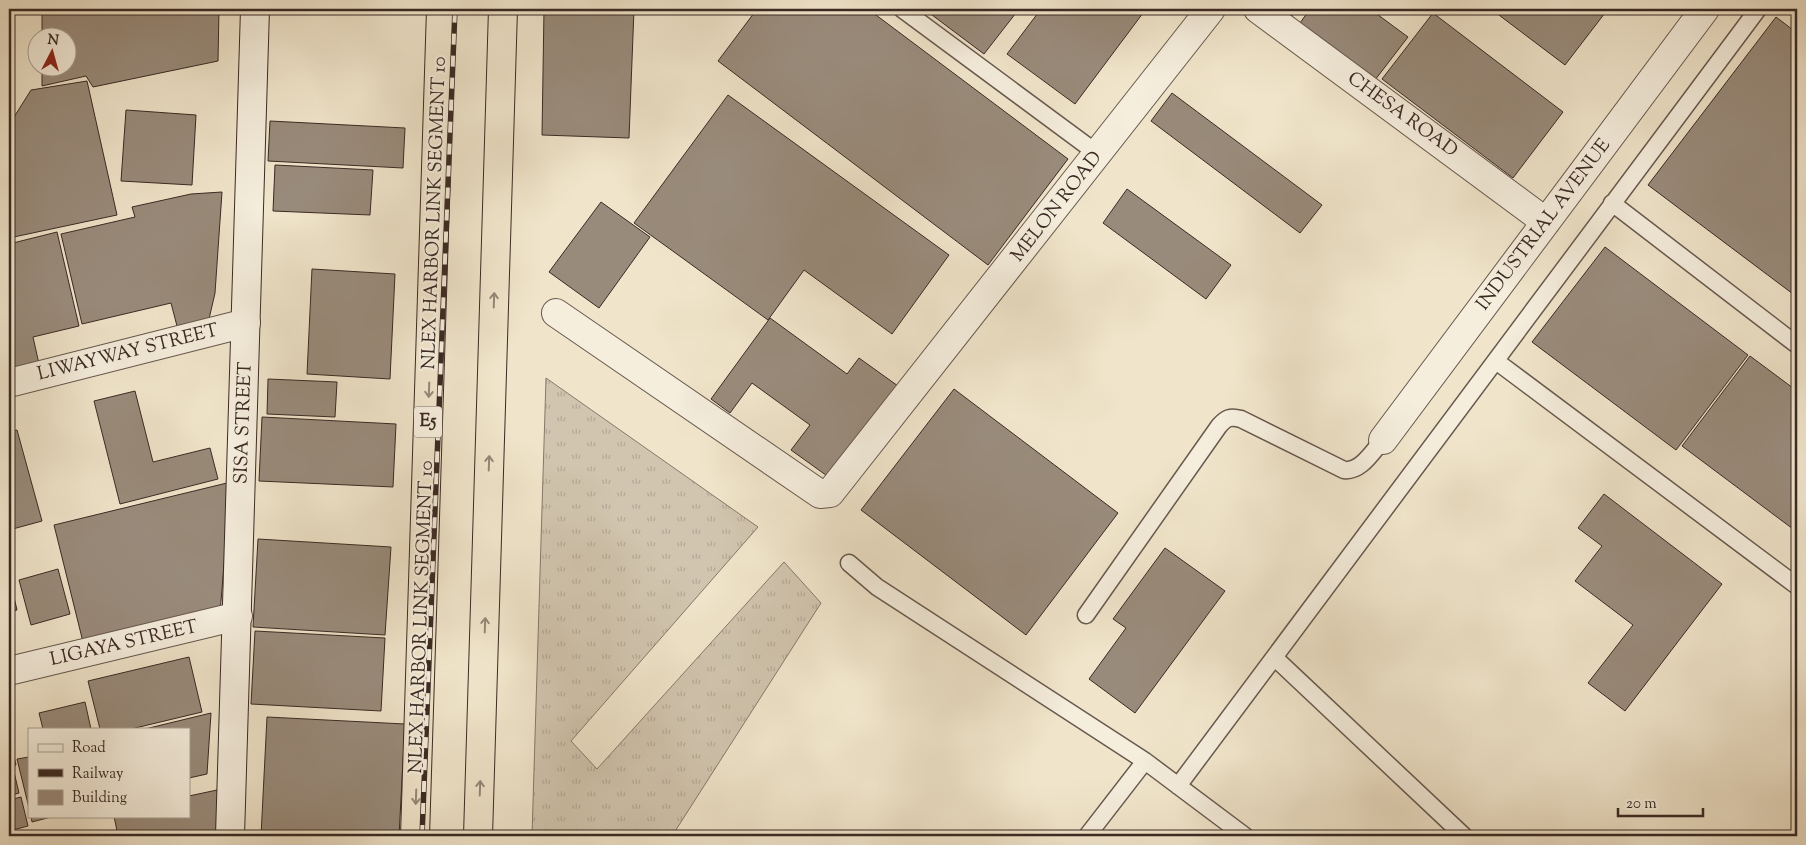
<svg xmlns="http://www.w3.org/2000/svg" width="1806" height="845" font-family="'Sorts Mill Goudy',serif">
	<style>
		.grass { fill: url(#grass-tufts); stroke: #86786a }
		.building { fill: #998b7b; stroke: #3a2a24 }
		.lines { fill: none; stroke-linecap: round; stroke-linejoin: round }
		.lane-casing { stroke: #68594e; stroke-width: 19 }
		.street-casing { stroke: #68594e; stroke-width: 30 }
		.secondary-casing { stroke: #3a2a24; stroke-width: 30 }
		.highway-casing { stroke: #3a2a24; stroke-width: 30 }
		.lane { stroke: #f5eedd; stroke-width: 16 }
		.street { stroke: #f5eedd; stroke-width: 28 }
		.secondary { stroke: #f5eedd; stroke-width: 28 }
		.highway { stroke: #f0e5cb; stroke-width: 28 }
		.rail-casing { stroke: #3a2a24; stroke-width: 5.5 }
		.rail { stroke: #f5eedd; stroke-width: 4; stroke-dasharray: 11; stroke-linecap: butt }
		.oneway { stroke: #958878 }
		.labels { text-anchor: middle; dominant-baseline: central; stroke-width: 4.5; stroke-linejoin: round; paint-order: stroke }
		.shield { fill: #f5eedd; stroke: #72655c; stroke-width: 1 }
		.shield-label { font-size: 18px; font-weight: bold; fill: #3a2a24 }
		.street-label { font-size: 19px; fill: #3a2a24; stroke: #f5eedd }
	</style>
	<defs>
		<pattern id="grass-tufts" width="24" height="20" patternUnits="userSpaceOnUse" patternTransform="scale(1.25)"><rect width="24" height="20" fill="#d1c5af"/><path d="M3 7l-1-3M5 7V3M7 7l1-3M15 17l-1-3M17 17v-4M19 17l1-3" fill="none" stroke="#b4a996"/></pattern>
	</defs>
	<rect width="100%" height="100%" fill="#f0e5cb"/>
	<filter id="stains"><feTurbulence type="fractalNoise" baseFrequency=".004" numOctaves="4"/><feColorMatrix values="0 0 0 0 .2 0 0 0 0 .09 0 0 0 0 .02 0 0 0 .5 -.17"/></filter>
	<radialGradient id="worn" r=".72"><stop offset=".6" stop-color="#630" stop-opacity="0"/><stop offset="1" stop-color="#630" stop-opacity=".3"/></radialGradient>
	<!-- grass -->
	<path class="grass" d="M546,378L758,527L571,741L597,769L784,562L821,603L672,836H532Z"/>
	<!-- building -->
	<path class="building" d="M42,9H219L218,61L93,87L86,76L42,86V68H68V38H42Z
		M544,9H634L629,138L542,135Z
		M757,9H868L1068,159L988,265L718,61Z
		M924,9H1019L984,54Z
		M1041,9H1146L1075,104L1007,54Z
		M1278,9H1297L1290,18Z
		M1310,9H1370L1408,37L1375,80L1300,23Z
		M1491,9H1608L1565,65Z
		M1433,13L1563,112L1513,178L1382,79Z
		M1776,17L1797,33V297L1648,185Z
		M87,81L117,215L9,238V125L31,90Z
		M1172,93L1322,205L1300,233L1151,121Z
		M728,95L949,255L892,334L804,270L768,320L634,223Z
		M126,110L196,115L192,185L121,181Z
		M270,121L405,128L403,168L268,161Z
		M275,165L373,170L370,215L273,211Z
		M1127,189L1231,265L1206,299L1103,223Z
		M222,192L215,293L209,319L177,326L171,303L82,324L61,234L135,217L132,207L191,194Z
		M601,202L650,237L599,308L549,272Z
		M57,232L79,326L33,337L39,364L9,371V244Z
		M1605,247L1748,355L1676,450L1532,342Z
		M312,269L395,274L390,379L307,374Z
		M770,318L847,374L859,358L898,386L830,478L791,450L810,425L752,383L730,413L711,399Z
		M1750,356L1797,391V532L1682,446Z
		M268,379L337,382L335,417L267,414Z
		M954,389L1118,513L1026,635L861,510Z
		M135,391L153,462L210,448L218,479L120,504L94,401Z
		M262,417L396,424L393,487L259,481Z
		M17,430L42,521L9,530V432Z
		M231,482L220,613L84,646L54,525Z
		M1604,494L1722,584L1625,711L1588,683L1633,625L1575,581L1602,546L1578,528Z
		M258,539L391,547L385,635L253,627Z
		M1165,548L1225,591L1135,713L1089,679L1126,628L1113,619Z
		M58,569L70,614L31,625L19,580Z
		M9,576L17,610L9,612Z
		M255,631L385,638L381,711L251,704Z
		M189,657L202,712L131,729H100L88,681Z
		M85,702L91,729H43L39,713Z
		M211,713L207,774L189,778V729H145Z
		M267,717L405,724L399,836H261Z
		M9,736L16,765L9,767Z
		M29,757V808L17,759Z
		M14,772L19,793L9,796V773Z
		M217,790L227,834L218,836H118L114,816H189V796Z
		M21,797L28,826L9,831V800Z
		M31,816H55L32,822Z
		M1191,830L1199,836H1187Z"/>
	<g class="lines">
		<defs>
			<path id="lane" d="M902,9L1098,154
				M1612,203L1797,345
				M1496,361L1797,586
				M849,563L877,587L1145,761L1245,836
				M1086,615L1219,426C1226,418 1230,416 1241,419L1344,470C1361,472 1372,452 1383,440
				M1275,658L1464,836
				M1178,786L1758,9
				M1087,836L1145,761"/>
			<path id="street" d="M1258,9L1546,222
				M556,313L820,494L830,493L1211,9
				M9,383L246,323
				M1383,440L1705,9
				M9,671L238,616"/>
			<path id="secondary" d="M230,836L255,9"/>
			<path id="highway" d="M415,836L441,9
				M478,836L503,9"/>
		</defs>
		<!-- lane casing -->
		<use href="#lane" class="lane-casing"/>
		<!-- street casing -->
		<use href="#street" class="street-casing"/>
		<!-- secondary casing -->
		<use href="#secondary" class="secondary-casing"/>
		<!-- highway casing -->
		<use href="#highway" class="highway-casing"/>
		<!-- lane -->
		<use href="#lane" class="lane"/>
		<!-- street -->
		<use href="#street" class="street"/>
		<!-- secondary -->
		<use href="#secondary" class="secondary"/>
		<!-- highway -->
		<use href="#highway" class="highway"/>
		<defs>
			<path id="rail" d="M422,836L455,9"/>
		</defs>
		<!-- rail casing -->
		<use href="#rail" class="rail-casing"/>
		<!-- rail -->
		<use href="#rail" class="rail"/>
	</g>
	<!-- one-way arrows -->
	<defs><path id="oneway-shaft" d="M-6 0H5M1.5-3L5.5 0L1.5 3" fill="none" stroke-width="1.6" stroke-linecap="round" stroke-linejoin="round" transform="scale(1.25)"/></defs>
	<g class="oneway">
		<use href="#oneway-shaft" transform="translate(494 300) rotate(-88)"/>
		<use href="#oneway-shaft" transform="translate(429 390) rotate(92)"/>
		<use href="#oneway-shaft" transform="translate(489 463) rotate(-88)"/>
		<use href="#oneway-shaft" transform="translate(485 625) rotate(-88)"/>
		<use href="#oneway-shaft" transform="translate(480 788) rotate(-88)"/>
		<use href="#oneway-shaft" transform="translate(416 797) rotate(92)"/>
	</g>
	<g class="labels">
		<!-- shield labels -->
		<rect class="shield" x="414" y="406.5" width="28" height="31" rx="4"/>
		<g class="shield-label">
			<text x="428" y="422">E5</text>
		</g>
		<!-- street labels -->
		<g class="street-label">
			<text transform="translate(1402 115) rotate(36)">CHESA ROAD</text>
			<text transform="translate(1057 207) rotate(-52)">MELON ROAD</text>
			<text transform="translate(435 213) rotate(-88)">NLEX HARBOR LINK SEGMENT 10</text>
			<text transform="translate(1544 225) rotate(-53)">INDUSTRIAL AVENUE</text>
			<text transform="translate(128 353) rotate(-14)">LIWAYWAY STREET</text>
			<text transform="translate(244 423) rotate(-88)">SISA STREET</text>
			<text transform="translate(422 617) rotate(-88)">NLEX HARBOR LINK SEGMENT 10</text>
			<text transform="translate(124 644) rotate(-13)">LIGAYA STREET</text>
		</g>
	</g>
	<!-- margin -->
	<rect width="1806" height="845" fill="none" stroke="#f0e5cb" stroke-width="30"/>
	<rect x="10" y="10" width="1786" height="825" fill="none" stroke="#3a2a24" stroke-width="2.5"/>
	<rect x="15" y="15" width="1776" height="815" fill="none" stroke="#3a2a24"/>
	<!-- legend -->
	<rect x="28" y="728" width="162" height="90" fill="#f5eedd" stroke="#aaa093"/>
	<rect x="38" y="744" width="25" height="8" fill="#f5eedd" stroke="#aaa093"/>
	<text x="72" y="752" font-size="15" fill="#3a2a24">Road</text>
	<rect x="38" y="769" width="25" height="8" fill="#3a2a24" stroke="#aaa093"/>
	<text x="72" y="778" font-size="15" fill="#3a2a24">Railway</text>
	<rect x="38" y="790" width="25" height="15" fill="#998b7b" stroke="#aaa093"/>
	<text x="72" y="802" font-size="15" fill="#3a2a24">Building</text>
	<!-- north arrow -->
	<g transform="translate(52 52) rotate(6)"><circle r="24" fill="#f5eedd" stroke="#aaa093"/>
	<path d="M0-4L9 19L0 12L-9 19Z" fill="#8f2418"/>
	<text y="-8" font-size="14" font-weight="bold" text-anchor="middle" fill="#3a2a24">N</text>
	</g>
	<!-- scale -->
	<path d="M1618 808v8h85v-8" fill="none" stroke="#3a2a24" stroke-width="2.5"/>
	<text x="1626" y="808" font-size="15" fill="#3a2a24" stroke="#f5eedd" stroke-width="4" paint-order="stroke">20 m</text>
	<rect width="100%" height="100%" filter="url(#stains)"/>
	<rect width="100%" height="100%" fill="url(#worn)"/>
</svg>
